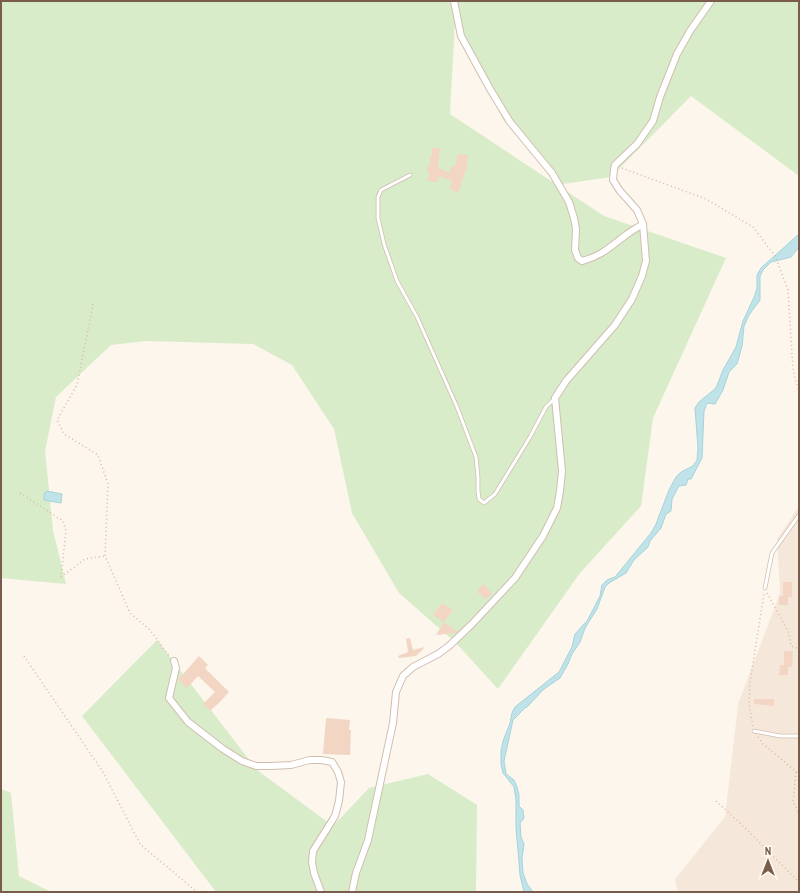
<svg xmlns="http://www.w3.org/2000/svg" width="800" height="893" font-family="'Archivo Narrow',sans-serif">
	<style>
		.residential { fill: #f5e8da }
		.green { fill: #d8ecc9 }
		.water { fill: #bfe3e8; stroke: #a5d3da }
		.building { fill: #f3d5c3 }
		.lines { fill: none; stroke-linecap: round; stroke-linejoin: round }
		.lane-casing { stroke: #d1beb0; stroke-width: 4.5 }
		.street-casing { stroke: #d1beb0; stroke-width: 8 }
		.path { stroke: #d9b8a5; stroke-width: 1.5; stroke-dasharray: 1 3; stroke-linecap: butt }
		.lane { stroke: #fff; stroke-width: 3 }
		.street { stroke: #fff; stroke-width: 6 }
	</style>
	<rect width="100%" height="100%" fill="#fdf6ec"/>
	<!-- residential -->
	<path class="residential" d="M799,506V892H678L675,879L725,817L738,704L780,593L777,539Z"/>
	<!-- green -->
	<path class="green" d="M1,1H456L450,114L604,216L726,258L653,418L641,506L580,573L498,689L456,643L399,593L352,513L334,429L292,365L253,344L146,341L111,345L56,397L45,451L53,530L66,584L1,578Z
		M457,1H799V176L691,96L611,177L563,184L504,121L456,29Z
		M157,640L257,770L333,826L369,788L428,774L477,805L476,892H216L82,716Z
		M1,789L11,793L19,876L51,892H1Z"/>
	<!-- water -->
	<path class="water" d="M799,234V247L791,257L771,262L763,270L760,276V300L749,315L744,326L742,346L737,364L729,372L723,390L715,404L707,403L704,411L702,458L691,479H688L686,485L679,486L672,499L671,511L666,514L661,528L650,541L648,547L634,560L626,573L609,583L605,587L597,609L585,628L580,642L572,654L568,664L560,678L544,689L526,708V707L513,720L504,761L506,774L514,780L517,787L519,795V806L523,810L524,818L520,823L521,837L524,844L522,858L523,873L527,884L533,892H524L520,875L519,861L516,829V800L514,787L503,773L501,764V751L503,741L510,723L512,713L515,707L559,672L572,647L575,634L587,621L600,596L602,585L607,580L615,577L651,533L656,524L669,490L676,477L681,472L693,466L697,460L698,448L695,408L699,402L716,388L723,370L736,347L743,321L755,295L757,288V275L761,268Z
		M47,491L62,494L61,503L44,500V494Z"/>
	<!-- building -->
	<path class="building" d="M432,148H440L438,168L450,173L451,166L455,167L458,154L468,155L467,167L458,193L450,189L452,181L439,176L437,183L427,180L430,172L427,171L428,166H430V155H432Z
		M783,582H792V597H788V605H779V596H783Z
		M483,584L492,593L486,599L477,592Z
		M442,603L453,610L444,622L433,615Z
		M444,622L458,632L456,633L436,635Z
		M410,638L413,650L425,647L416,656L399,658L398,656L408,652L406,639Z
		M784,651H793L792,667H788V675H779L780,665H784Z
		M199,656L208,665L205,668L229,692L219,703L210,711L203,704L215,692L198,676L187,688L178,680Z
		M754,699H774V706L754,704Z
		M326,718L350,720L349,730H351L350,755L323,754Z"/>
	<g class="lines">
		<defs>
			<path id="lane" d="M410,175L381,190L378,197V218L384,244L397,281L417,317L457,407L476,457L478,477V491L479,499L484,503L495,494L530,437L546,407L555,398
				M765,588L772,553L799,515
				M754,731L780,736H799"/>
			<path id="street" d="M454,1L461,36L490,89L510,122L552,173L569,202L574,218L576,229L575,250L578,258L582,261C602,256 611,246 626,235C631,231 637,228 643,224
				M174,661L176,668L169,698L188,722L223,749L242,761L256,766H271L291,765L310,760H321L332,762L338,772L341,782L339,801L335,816L313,851L312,862L314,873L321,892
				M352,892L356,873L368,840L393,723L396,692L403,676L413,667L438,654L449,646L472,624L515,578L543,536L557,508L560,491L562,471L555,398L566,381L615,325L632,299L642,276L646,261L643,224L637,210L620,191L613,180L614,169L615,165L637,144L653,121L660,97L677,54L690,31L711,1"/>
		</defs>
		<!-- lane casing -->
		<use href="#lane" class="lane-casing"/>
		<!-- street casing -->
		<use href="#street" class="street-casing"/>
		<!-- path -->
		<path class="path" d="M622,168L706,199L753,227L775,256L788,290L793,370L799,393
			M93,304L77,385L57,420L64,434L98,455L108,484L105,556L130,613L150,630L170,657
			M20,493L63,521L66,531L61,577L85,559L105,556
			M767,593L789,633L791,646L797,648L799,653
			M24,656L103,772L140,844L197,892
			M753,726L749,704L750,682L764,594
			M758,737L763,744L799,774
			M796,772L793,802L799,813
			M716,801L741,824L799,882"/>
		<!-- lane -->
		<use href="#lane" class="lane"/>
		<!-- street -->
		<use href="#street" class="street"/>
	</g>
	<!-- border -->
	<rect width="800" height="893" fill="none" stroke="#7a5c4d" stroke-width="4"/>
	<!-- north arrow -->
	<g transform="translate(768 861)" stroke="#fffaf3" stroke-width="3" paint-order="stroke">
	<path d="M0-3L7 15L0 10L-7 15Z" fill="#7a5c4d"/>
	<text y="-6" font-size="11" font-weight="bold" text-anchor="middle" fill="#7a5c4d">N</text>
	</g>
</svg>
